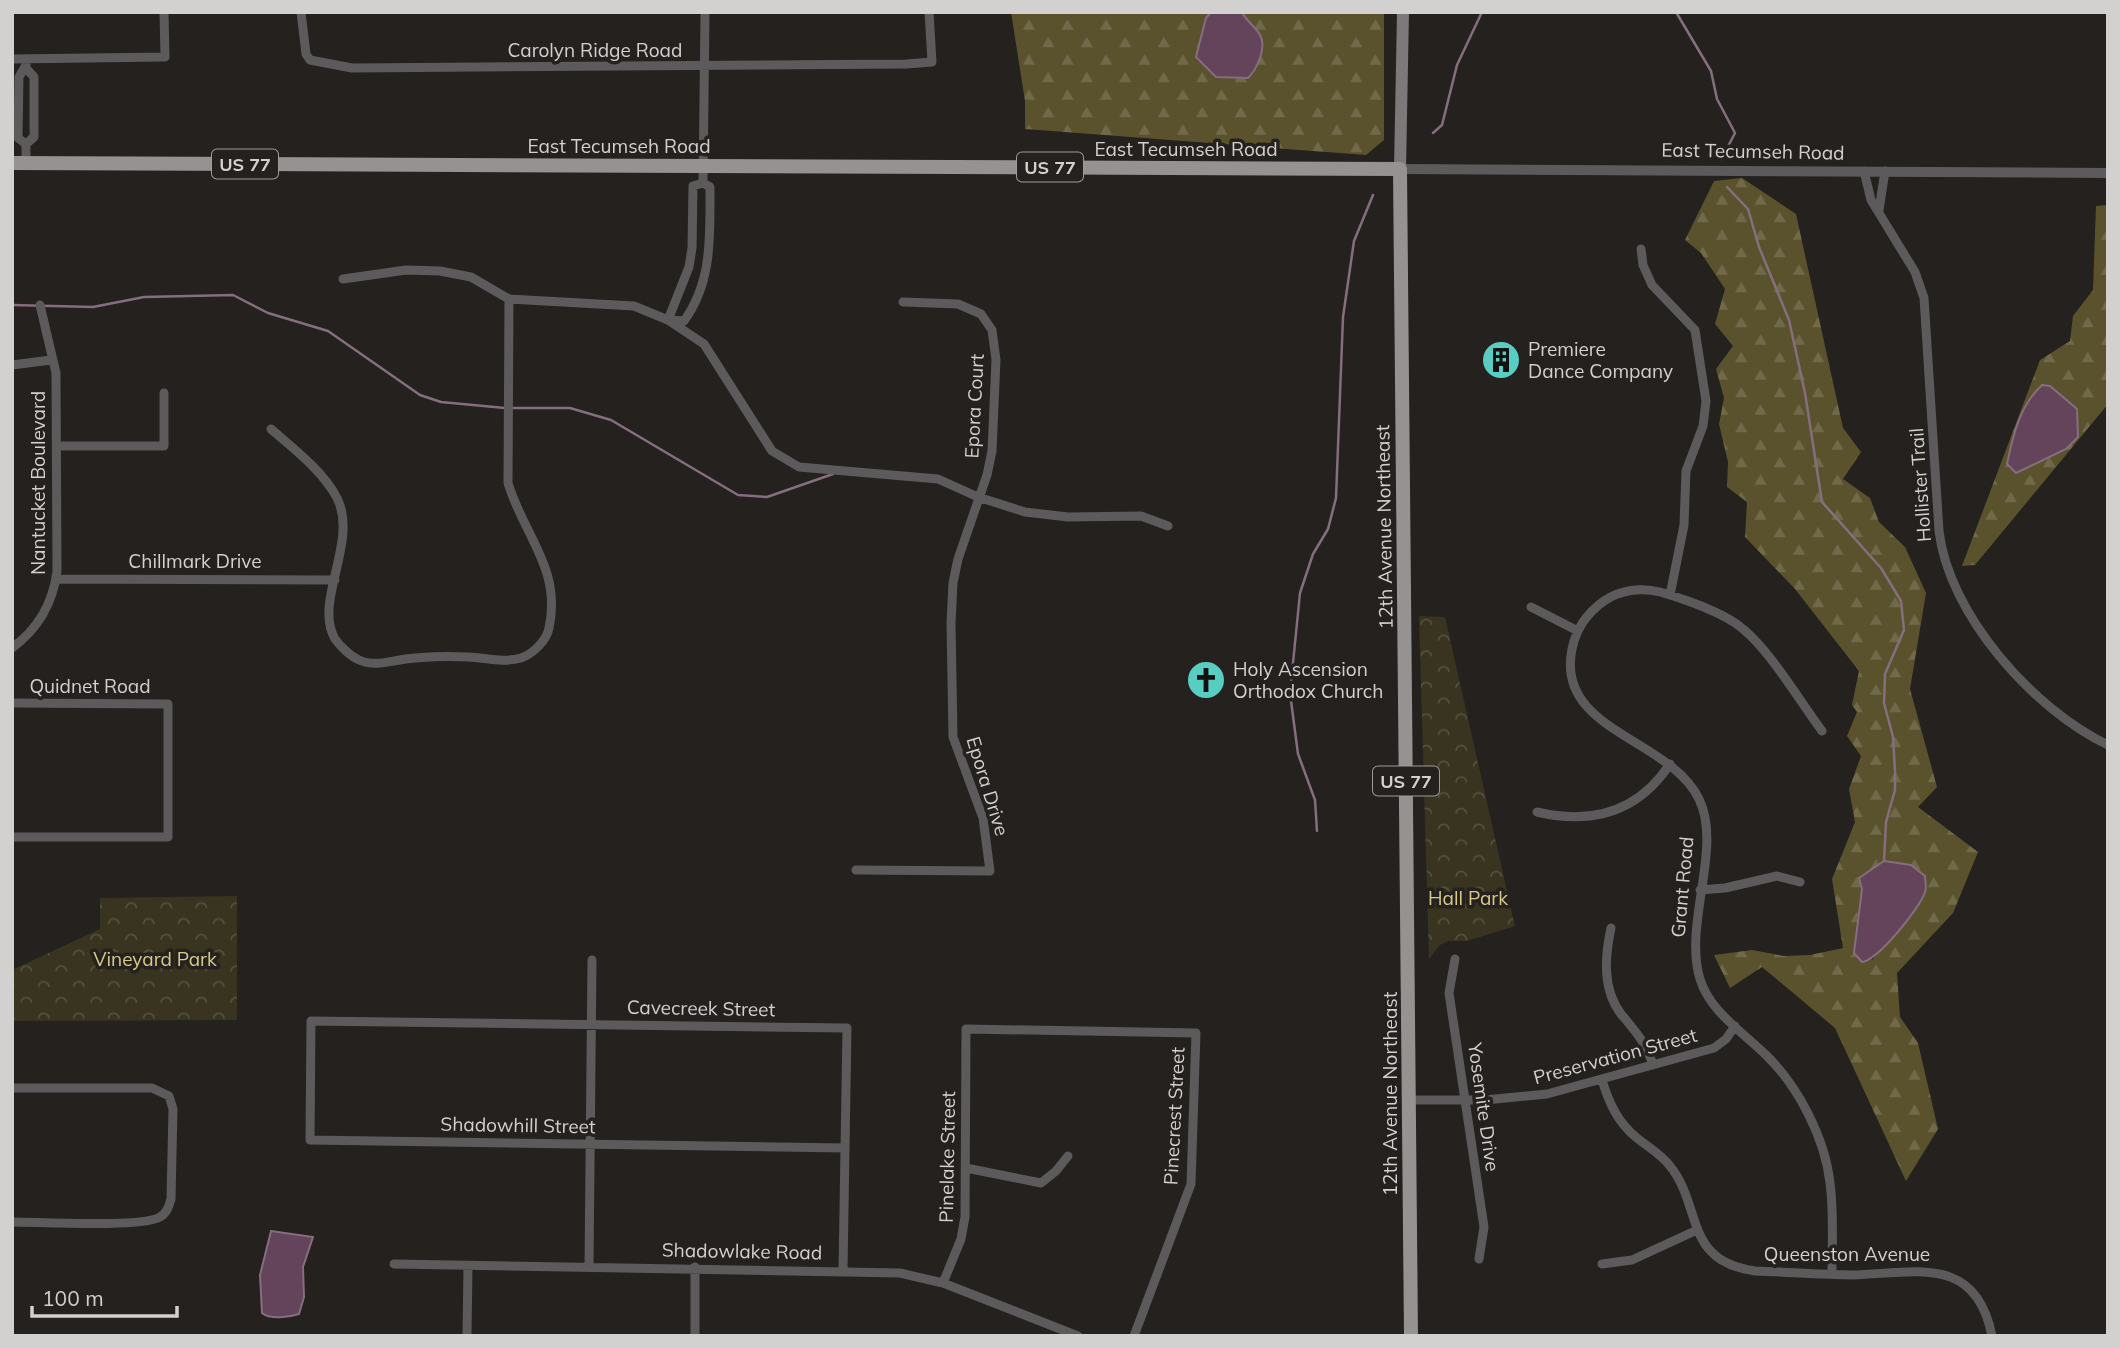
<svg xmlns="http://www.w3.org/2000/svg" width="2120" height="1348" font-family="Mulish,sans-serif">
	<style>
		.forest { fill: url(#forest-firs); fill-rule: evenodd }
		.park { fill: url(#park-crowns) }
		.water { fill: #64445a; stroke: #856e7d; stroke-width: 2 }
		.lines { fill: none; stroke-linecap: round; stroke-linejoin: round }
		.stream { stroke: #856e7d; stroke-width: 2.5 }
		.minor { stroke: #5c5a5a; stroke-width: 9 }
		.tertiary { stroke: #5c5a5a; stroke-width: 10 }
		.secondary { stroke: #7d797a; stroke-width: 12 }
		.primary { stroke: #969292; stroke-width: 14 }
		.labels { text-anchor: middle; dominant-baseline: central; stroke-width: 7; stroke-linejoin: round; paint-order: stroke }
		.shield { fill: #24211f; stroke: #9e9c9b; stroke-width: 2 }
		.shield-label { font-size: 18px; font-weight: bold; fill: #d3d1d0 }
		.street-label { font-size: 19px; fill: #d3d1d0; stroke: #24211f }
		.poi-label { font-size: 19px; fill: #d3d1d0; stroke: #24211f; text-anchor: start }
		.park-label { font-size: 19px; fill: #d8ca89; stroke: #24211f }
	</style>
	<defs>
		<pattern id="forest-firs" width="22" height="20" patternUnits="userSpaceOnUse" patternTransform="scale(1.75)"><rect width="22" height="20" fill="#5a522d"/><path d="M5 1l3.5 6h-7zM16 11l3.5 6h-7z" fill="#716a4a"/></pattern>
		<pattern id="park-crowns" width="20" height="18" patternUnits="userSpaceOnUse" patternTransform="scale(1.75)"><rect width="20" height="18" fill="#38341f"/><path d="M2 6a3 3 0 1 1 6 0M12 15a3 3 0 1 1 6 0" fill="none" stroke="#54503e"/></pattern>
	</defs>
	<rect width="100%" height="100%" fill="#24211f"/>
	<!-- forest -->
	<path class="forest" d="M1011,12H1384V140L1366,155L1025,129V101Z
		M1742,178L1796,214L1843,428L1861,452L1843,479L1870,498L1879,522L1905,547L1926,593L1910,689L1937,787L1918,807L1978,852L1953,913L1897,973L1900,1017L1918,1043L1938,1129L1906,1181L1835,1028L1762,967L1730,988L1714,955L1752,950L1784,956L1810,955L1843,948L1832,879L1855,822L1849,789L1861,756L1847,736L1857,712L1852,705L1859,671L1795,589L1745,537L1747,502L1727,487L1728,462L1719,424L1724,398L1716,369L1733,346L1715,324L1725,289L1701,253L1685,240L1714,181ZM1878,866L1924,896L1872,960L1857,922L1862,889L1860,876Z
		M2108,205V404L1975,565L1962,566L2040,360L2070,341L2073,316L2093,290L2096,206Z"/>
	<!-- park -->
	<path class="park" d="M1419,616L1445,617L1515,926L1467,941H1448L1440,945L1429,959Z
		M237,896V1020L12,1021V970L100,929V898Z"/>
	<!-- water -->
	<path class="water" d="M1211,12H1242C1246,21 1256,27 1260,35C1267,48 1257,69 1248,78L1216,77L1196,57L1206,18Z
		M2042,385L2050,386L2077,409L2078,437L2066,449L2016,473L2007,464C2013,435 2020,405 2042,385Z
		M1884,861L1911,865L1925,876C1925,881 1927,887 1925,892C1920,908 1878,960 1862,962L1854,953L1862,889L1859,878Z
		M271,1231L313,1237L303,1267L304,1297L299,1314C290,1317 270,1320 262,1313L260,1275Z"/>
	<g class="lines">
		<!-- stream -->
		<path class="stream" d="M1676,12L1711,71L1717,99L1735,133L1721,160
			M1433,133L1442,125L1457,65L1482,12
			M1727,187L1748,209L1759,247L1789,320L1805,393L1822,502L1881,568L1901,601L1904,630L1885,674L1884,703L1893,737L1895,771V790L1886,822L1884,861
			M12,305L93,307L144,297L233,295L268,313L328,331L420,395L441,402L505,408
			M512,408H570L611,420L738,495L767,497L833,474
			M1317,831L1315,800L1298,754L1290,693L1300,593L1313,554L1328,529L1336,498L1343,317L1354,241L1373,195"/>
		<!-- minor -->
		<path class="minor" d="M301,12L306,54L310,60L352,68L906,64L932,62L929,12
			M12,59L165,57L164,12
			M26,65L19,77L18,138L26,144
			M26,68L34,77V137L26,144V163
			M1864,171L1871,200L1915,272L1924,298L1939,531C1949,615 2033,709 2108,745
			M703,183L710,187V192C710,238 712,282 684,321L668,320L689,267L692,248L693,186Z
			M703,183L705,12
			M1879,210L1885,171
			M1641,249L1643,265L1652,285L1695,330L1706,401L1703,426L1686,471L1684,525L1670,595
			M343,279L406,270L440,271L471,277L509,299L634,306L668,320L704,344L772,451L799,467L938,479L978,497L1025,512L1068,517L1141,516L1168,526
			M12,365L51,360
			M271,429C294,449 323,471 337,498C359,541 313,602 335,639C340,646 350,656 359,660C374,667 390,661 406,659C427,656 448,656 469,657C487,658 503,663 521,658C533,654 547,640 549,628C562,569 523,534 508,483L509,299
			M57,446H164V393
			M56,579L335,580
			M1531,607L1578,631
			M12,648C38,629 53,603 57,571L56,373L40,305
			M12,703L168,704V837H12
			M1822,731C1799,700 1771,652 1743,629C1725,613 1684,599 1660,592C1641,587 1620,590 1604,601C1587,613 1576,629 1572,649C1555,731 1670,738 1699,799C1723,848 1683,924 1700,979C1710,1012 1743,1032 1766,1055C1798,1086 1825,1138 1830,1183C1834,1213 1832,1244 1832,1274
			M1537,812C1592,825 1638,812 1670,764
			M856,870L990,871L983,818L953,737L951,623L953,583L958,559L987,475L992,451L996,360L992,330L981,314L958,304L903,302
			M1700,890L1725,888L1777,876L1800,882
			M1611,928C1605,956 1602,989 1621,1014C1636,1032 1646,1043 1653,1065
			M1455,959L1449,993L1484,1227L1479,1259
			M1602,1080C1609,1103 1618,1123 1637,1138C1648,1147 1661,1154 1670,1166C1703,1207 1683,1261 1755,1271C1788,1272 1821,1275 1853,1275C1915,1273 1976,1254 1992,1336
			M12,1088H152L169,1096L173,1109L171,1199C169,1206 167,1213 160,1217C142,1228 39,1222 12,1222
			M1409,1100H1485L1547,1094L1714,1048L1726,1039L1735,1026
			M966,1168L1041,1183L1056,1171L1068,1156
			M394,1264L900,1273L943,1283L1078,1336
			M1602,1264L1632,1260L1697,1230
			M589,1267L592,960
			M843,1270L847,1028L311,1021L310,1140L845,1148
			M943,1283L961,1239L965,1217L966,1029L1196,1033L1191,1184L1134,1336
			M467,1336L468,1266
			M695,1336V1267"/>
		<!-- tertiary -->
		<path class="tertiary" d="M1400,169L2108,173"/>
		<!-- secondary -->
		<path class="secondary" d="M1400,169L1403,12"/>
		<!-- primary -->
		<path class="primary" d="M12,163L1400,169L1411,1336"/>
	</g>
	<!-- icons -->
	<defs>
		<symbol id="building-disc" viewBox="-11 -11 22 22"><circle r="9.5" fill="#57cec1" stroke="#24211f"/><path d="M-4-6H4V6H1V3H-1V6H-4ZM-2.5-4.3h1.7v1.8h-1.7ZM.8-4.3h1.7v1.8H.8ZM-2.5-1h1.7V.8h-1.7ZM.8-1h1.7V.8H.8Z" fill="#111"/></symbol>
		<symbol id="church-disc" viewBox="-11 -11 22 22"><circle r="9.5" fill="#57cec1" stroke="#24211f"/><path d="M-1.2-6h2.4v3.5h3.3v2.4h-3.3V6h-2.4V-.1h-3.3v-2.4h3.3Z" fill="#111"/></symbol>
	</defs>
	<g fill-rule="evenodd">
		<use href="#building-disc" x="1479" y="338" width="44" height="44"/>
		<use href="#church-disc" x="1184" y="658" width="44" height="44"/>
	</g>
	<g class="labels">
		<!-- shield labels -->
		<g class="shield">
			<rect x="212" y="149.5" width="66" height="29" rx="5"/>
			<rect x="1017" y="152.5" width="66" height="29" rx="5"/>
			<rect x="1373" y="766.5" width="66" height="29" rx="5"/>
		</g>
		<g class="shield-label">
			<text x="245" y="164">US 77</text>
			<text x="1050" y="167">US 77</text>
			<text x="1406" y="781">US 77</text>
		</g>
		<!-- street labels -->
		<g class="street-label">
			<text x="595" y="50">Carolyn Ridge Road</text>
			<text x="619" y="146">East Tecumseh Road</text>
			<text x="1186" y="149">East Tecumseh Road</text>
			<text transform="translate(1753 151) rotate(1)">East Tecumseh Road</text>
			<text transform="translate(974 406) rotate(-87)">Epora Court</text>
			<text transform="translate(38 483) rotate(-90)">Nantucket Boulevard</text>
			<text transform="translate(1920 485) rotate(-94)">Hollister Trail</text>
			<text transform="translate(1384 527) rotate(-91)">12th Avenue Northeast</text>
			<text x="195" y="561">Chillmark Drive</text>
			<text x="90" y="686">Quidnet Road</text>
			<text transform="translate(988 786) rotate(73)">Epora Drive</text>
			<text transform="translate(1682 887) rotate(-85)">Grant Road</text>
			<text transform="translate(701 1008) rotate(1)">Cavecreek Street</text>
			<text transform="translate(1615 1056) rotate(-15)">Preservation Street</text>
			<text transform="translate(1390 1094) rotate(-90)">12th Avenue Northeast</text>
			<text transform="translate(1484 1107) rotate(82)">Yosemite Drive</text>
			<text transform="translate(1174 1116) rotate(-87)">Pinecrest Street</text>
			<text transform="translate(518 1125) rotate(1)">Shadowhill Street</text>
			<text transform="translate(947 1157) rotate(-89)">Pinelake Street</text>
			<text transform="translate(742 1251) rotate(1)">Shadowlake Road</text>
			<text x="1847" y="1254">Queenston Avenue</text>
		</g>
		<!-- poi labels -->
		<g class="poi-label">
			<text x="1528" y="349">Premiere<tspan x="1528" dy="22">Dance Company</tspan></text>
			<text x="1233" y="669">Holy Ascension<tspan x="1233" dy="22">Orthodox Church</tspan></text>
		</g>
		<!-- park labels -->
		<g class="park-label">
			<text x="1468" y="898">Hall Park</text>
			<text x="155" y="959">Vineyard Park</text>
		</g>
	</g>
	<!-- border -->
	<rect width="2120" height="1348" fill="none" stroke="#d3d1d0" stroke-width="28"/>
	<!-- scale -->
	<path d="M32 1306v10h145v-10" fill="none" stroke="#d3d1d0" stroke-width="3.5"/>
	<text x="42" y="1306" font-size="21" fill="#d3d1d0" stroke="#24211f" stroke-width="5" paint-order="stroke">100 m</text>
</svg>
